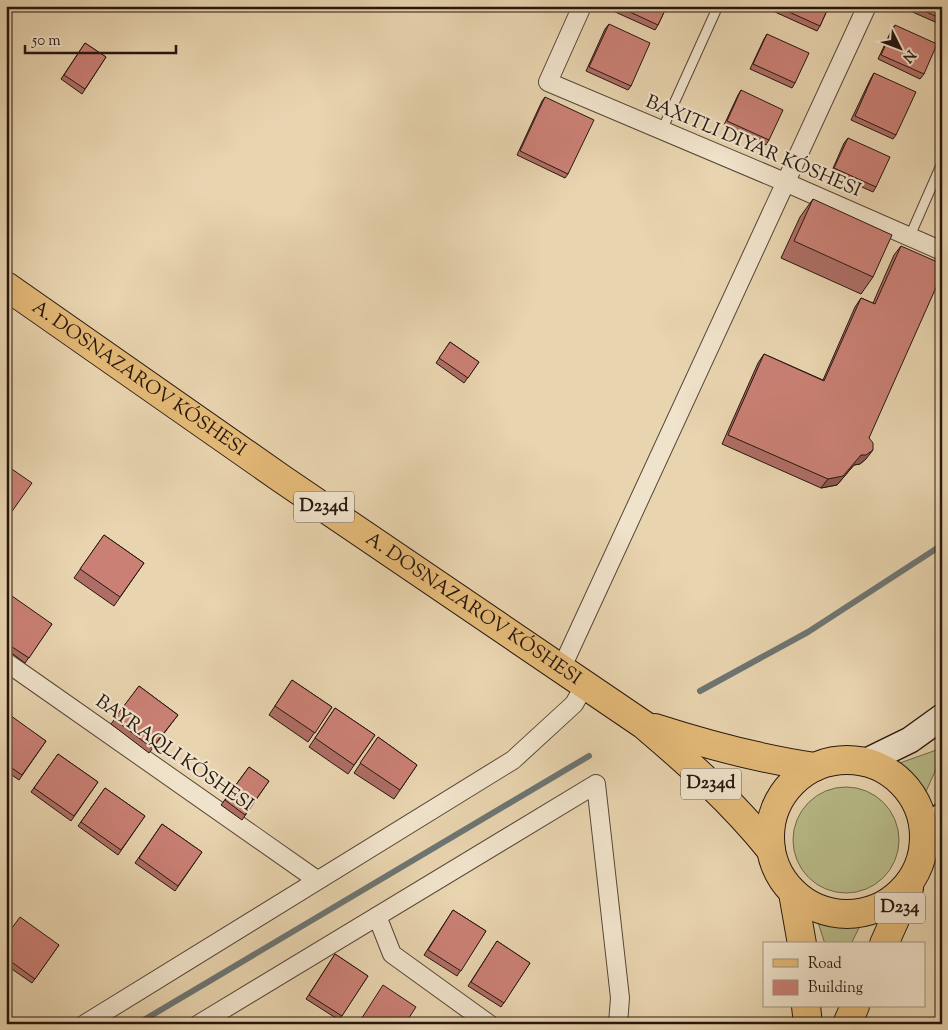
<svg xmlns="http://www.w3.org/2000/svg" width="948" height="1030" font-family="'Sorts Mill Goudy',serif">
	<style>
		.green { fill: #b8bc89; stroke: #6f694c }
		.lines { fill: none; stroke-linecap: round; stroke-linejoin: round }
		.stream { stroke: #6d7573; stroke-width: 6 }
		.lane-casing { stroke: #564637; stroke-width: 11 }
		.street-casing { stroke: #564637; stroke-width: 20 }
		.secondary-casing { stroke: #26160f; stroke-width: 28 }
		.primary-casing { stroke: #26160f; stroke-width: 30 }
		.lane { stroke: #f0e3cb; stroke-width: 9 }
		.street { stroke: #f0e3cb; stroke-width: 18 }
		.secondary { stroke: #f0e3cb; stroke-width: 25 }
		.primary { stroke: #e4ba78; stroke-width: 28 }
		.wall { fill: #ae6e65; stroke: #26160f }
		.shaded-wall { fill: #8d5a52; stroke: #26160f }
		.building { fill: #ca8075; stroke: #26160f }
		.labels { text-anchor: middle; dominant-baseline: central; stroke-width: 4.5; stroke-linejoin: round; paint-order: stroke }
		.shield { fill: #f0e3cb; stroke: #635447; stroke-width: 1 }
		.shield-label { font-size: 18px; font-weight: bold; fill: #26160f }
		.street-label { font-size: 19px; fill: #26160f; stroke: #f0e3cb }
	</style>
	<rect width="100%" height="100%" fill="#e8d4af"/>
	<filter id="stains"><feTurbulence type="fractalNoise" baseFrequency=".004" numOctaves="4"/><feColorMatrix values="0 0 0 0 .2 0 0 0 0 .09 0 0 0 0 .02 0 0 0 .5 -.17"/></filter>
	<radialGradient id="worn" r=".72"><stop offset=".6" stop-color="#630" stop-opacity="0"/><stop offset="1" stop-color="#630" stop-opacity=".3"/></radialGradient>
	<!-- green -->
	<path class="green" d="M942,748V756L923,798L913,778L897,764Z
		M793 840a53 53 0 1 1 106 0a53 53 0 1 1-106 0Z
		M865,916L851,944H825L817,919C835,923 848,923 865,916Z"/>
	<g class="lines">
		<!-- stream -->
		<path class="stream" d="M700,691L808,632L942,545
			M137,1024L589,756"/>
		<defs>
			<path id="lane" d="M662,130L718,6
				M909,238L942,163"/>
			<path id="street" d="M582,6L548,82L787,183L942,251
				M6,662L317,880
				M562,667L867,6
				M377,916L392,954L489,1024
				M85,1024L513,760L574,704L586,683
				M199,1024L596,784L620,998L618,1024"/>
			<path id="secondary" d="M865,762L910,740L942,717
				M921,859L942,816"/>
			<g id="primary">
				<path id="s1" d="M6,286L282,479L644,725C690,764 733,803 771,850"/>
				<path d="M655,728C708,745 760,759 815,767"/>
				<circle cx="847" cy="837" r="77"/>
				<path d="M793,893L802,944"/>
				<path d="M884,944L909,888"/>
				<path d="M806,1006L808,1024"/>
				<path d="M847,1024L855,1006"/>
			</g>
		</defs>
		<!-- lane casing -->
		<use href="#lane" class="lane-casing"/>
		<!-- street casing -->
		<use href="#street" class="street-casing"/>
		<!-- secondary casing -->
		<use href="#secondary" class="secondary-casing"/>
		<!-- primary casing -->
		<use href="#primary" class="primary-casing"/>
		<!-- lane -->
		<use href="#lane" class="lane"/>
		<!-- street -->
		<use href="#street" class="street"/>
		<!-- secondary -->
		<use href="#secondary" class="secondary"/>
		<!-- primary -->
		<use href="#primary" class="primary"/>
	</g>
	<!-- wall -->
	<path class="wall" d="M615,6H667L658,25L655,30L613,11Z
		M777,6H829L820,26L817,31L775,12Z
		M901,6H942V25L901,7Z
		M609,24L631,86L628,90L586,71L605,29Z
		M895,25L924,74L920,79L878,59L892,29Z
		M767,34L795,83L792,88L750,69L764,39Z
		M85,43L106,57L82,94L61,79Z
		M874,73L896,135L893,139L851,120L871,78Z
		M741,90L769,140L766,145L724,125L738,95Z
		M545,97L568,174L565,178L517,155L542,101Z
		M848,138L876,187L873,192L831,173L844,143Z
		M813,199L873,277L861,294L781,258L800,217Z
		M901,246L869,438L866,459L860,464L854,465L837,485L821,488L722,444L758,363L764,354L823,380L855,307L861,298L873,303L894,255Z
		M450,342L479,362L464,383L436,363Z
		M104,535L144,563L114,606L74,578Z
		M6,605L52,624L25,663L6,649Z
		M292,680L332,707L308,742L269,715Z
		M139,686L178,715L149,753L111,724Z
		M335,708L375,735L348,774L309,747Z
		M6,714L46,741L19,780L6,771Z
		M378,737L417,765L394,799L354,773Z
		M58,754L98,782L71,821L31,792Z
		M249,767L269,781L242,820L221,805Z
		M105,788L145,816L118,855L78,826Z
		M162,824L202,852L175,891L135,863Z
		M453,910L486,931L457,976L424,955Z
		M6,936L59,945L32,983L6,965Z
		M497,941L530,963L501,1007L468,986Z
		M335,954L368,976L339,1020L306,999Z"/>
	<!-- shaded-wall -->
	<path class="shaded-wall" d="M873,450L866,459L860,464L854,465L837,485L821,488L828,479L861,455Z"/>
	<!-- building -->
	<path class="building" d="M617,6H667L658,25Z
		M778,6H829L820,26L778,7Z
		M913,6H942V19Z
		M609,24L650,43L631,86L589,67Z
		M895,25L937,44L924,74L881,55Z
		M767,34L809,53L795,83L753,64Z
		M85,43L106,57L85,89L64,75Z
		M874,73L916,92L896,135L855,116Z
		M741,90L783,110L769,140L727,121Z
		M545,97L594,120L568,174L520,151Z
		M848,138L890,157L876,187L834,168Z
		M813,199L892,235L873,277L794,241Z
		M901,246L942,264V274L869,438L873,443V450L866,455H861L843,476L828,479L728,435L764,354L824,381L861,298L875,304Z
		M450,342L479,362L468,378L439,358Z
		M6,465L32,483L8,517L6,516Z
		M104,535L144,563L120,597L80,569Z
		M12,596L52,624L29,658L6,643V605Z
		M292,680L332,707L315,733L275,706Z
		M139,686L178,715L152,748L114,719Z
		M335,708L375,735L354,765L315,738Z
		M7,713L46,741L22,775L6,764Z
		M378,737L417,765L400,790L360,763Z
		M58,754L98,782L74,816L34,788Z
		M249,767L269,781L245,815L225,800Z
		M105,788L145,816L121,850L81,822Z
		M162,824L202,852L178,886L139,858Z
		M453,910L486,931L461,971L428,950Z
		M20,917L59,945L35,979L6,958V936Z
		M497,941L530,963L504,1003L471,982Z
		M335,954L368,976L342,1016L309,995Z
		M383,985L416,1007L405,1024H358Z"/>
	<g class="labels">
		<!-- shield labels -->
		<g class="shield">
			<rect x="294" y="491.5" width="60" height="31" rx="4"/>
			<rect x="681" y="768.5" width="60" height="31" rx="4"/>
			<rect x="875" y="892.5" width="50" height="31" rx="4"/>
		</g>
		<g class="shield-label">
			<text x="324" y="507">D234d</text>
			<text x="711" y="784">D234d</text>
			<text x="900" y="908">D234</text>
		</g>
		<!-- street labels -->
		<g class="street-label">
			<text transform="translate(753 147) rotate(23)">BAXITLI DIYAR KÓSHESI</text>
			<text stroke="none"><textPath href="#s1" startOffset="162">A. DOSNAZAROV KÓSHESI</textPath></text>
			<text stroke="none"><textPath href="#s1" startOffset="568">A. DOSNAZAROV KÓSHESI</textPath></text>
			<text transform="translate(174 754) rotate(35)">BAYRAQLI KÓSHESI</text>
		</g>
	</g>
	<!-- margin -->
	<rect width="948" height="1030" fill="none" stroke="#e8d4af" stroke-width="25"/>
	<rect x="8" y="8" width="933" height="1015" fill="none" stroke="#26160f" stroke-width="2.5"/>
	<rect x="12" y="12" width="923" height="1005" fill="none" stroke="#26160f"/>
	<!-- legend -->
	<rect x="763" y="942" width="162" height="65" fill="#f0e3cb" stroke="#9f9180"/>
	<rect x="773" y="959" width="25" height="8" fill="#e4ba78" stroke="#9f9180"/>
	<text x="808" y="968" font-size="15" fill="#26160f">Road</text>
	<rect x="773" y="980" width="25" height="15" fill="#ca8075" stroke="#9f9180"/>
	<text x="808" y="992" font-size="15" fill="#26160f">Building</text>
	<!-- north arrow -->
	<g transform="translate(900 48) rotate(132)" stroke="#f0e3cb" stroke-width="4" paint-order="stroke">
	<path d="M0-4L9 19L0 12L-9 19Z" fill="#26160f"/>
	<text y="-8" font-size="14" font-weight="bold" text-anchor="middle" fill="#26160f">N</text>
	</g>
	<!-- scale -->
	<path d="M25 45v8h151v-8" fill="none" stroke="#26160f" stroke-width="2.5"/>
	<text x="32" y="45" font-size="15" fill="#26160f" stroke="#f0e3cb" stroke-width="4" paint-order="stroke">50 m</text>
	<rect width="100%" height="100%" filter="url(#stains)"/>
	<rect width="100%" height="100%" fill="url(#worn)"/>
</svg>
